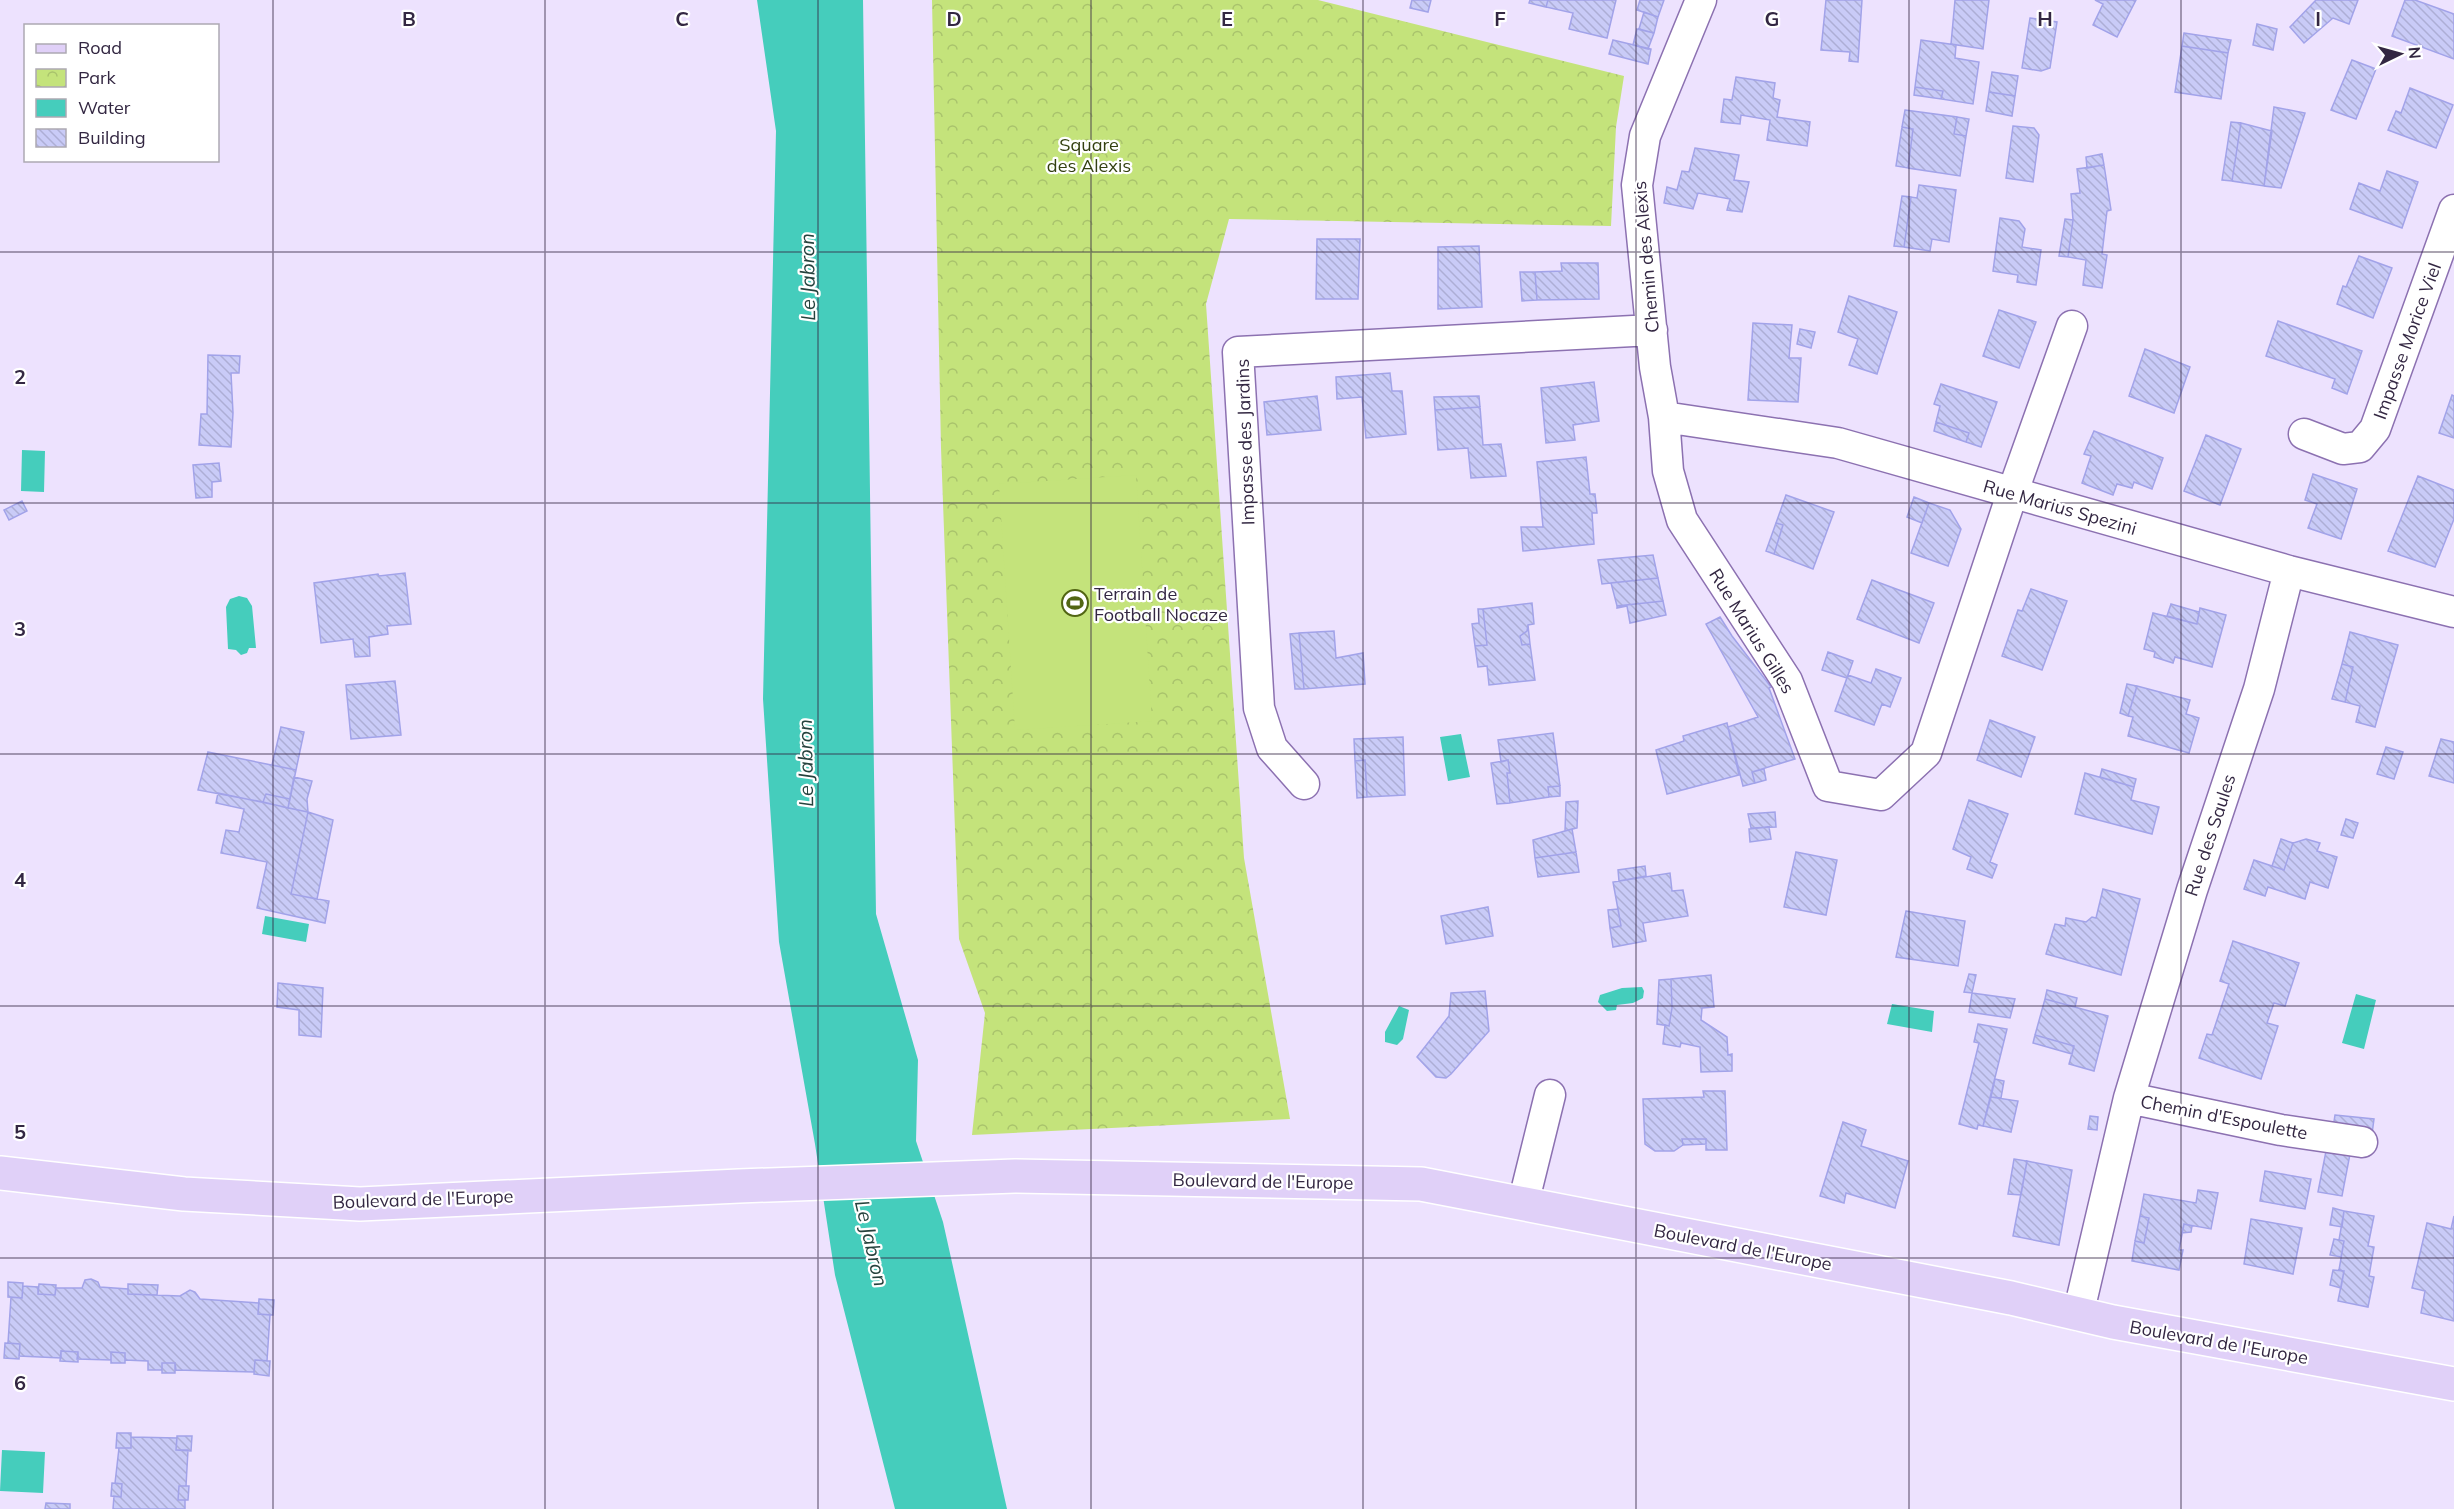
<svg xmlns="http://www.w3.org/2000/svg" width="2454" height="1509" font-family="Mulish,sans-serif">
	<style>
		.park { fill: url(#park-crowns) }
		.garden { fill: #c4e37b }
		.water { fill: #45cdbc }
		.building { fill: url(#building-back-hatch); stroke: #a2a3e9; stroke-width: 1.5 }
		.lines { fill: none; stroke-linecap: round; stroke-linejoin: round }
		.minor-casing { stroke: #8c71b1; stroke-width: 33 }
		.major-casing { stroke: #fff; stroke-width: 36 }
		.minor { stroke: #fff; stroke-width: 30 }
		.major { stroke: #e0d0f8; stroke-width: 33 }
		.grid { fill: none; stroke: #332742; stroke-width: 1.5; stroke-opacity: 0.55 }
		.labels { text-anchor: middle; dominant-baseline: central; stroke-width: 4.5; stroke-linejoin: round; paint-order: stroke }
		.park-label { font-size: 18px; fill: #334010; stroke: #fff }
		.street-label { font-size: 18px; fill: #332742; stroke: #fff }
		.poi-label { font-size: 18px; fill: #332742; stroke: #fff; text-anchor: start }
		.water-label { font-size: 20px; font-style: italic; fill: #25423d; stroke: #fff }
		.grid-label { font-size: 20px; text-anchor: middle; font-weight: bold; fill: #332742; stroke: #fff; stroke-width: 4.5; stroke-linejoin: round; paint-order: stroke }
	</style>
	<defs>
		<pattern id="park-crowns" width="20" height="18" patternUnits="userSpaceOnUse" patternTransform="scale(1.5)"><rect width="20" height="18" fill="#c4e37b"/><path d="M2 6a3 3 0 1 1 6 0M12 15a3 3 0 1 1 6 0" fill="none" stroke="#a9c36c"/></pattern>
		<pattern id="building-back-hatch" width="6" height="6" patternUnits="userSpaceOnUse" patternTransform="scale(1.5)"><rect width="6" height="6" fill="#c9cbf7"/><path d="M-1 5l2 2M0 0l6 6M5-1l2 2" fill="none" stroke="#adaed5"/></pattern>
	</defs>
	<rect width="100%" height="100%" fill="#ede2fe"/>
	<!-- park -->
	<path class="park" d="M932,0H1318L1624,76L1616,127L1611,226L1229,219L1206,304L1244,858L1290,1119L972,1135L985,1013L959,939L941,448Z"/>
	<!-- garden -->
	<path class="garden" d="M1136,475L1152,721L1015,730L999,484Z"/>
	<!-- water -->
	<path class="water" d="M757,0H863L876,914L918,1060L916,1141L943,1222L1007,1509H895L835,1275L815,1144L779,942L763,699L776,131Z
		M22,450L45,451L44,492L21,491Z
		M239,596L247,598L252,606L256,648H249L247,653L241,655L236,650L228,649L226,607L230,599Z
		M1461,734L1470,777L1448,781L1440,737Z
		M265,916L309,924L306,942L262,934Z
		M1642,987L1644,991L1643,998L1633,1003L1617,1005L1616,1010L1607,1011L1598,1002L1600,995L1622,988Z
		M2356,994L2376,1000L2364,1049L2342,1043Z
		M1892,1004L1934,1011L1932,1032L1887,1024Z
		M1399,1006L1409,1010L1403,1039L1397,1045L1385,1042V1032Z
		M2,1450L45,1452L43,1493L0,1491Z"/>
	<!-- building -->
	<path class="building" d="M1412,0H1431L1428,12L1410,8Z
		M1530,0H1548L1546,7L1529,3Z
		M1548,0H1616L1607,38L1569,29L1573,13L1546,7Z
		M1640,0H1664L1658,17L1637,10Z
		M1826,0H1862L1858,62L1849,61L1850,52L1821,50Z
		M1955,0H1989L1983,49L1951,44Z
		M2095,0H2136L2117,37L2093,25L2103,4Z
		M2316,0H2358L2349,24L2333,18L2304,43L2290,27Z
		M2405,0H2415L2454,14V59L2392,36Z
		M1644,12L1658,17L1654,33L1639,29Z
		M2030,18L2057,22L2050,68L2041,71L2022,68Z
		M2257,24L2277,29L2273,50L2253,45Z
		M1637,29L1654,33L1648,49L1633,45Z
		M2184,33L2231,40L2228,53L2182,46Z
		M1613,40L1651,49L1648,64L1609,54Z
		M1921,40L1956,45L1955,58L1979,62L1973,104L1941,99L1943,91L1915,87Z
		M2182,46L2228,53L2221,99L2175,92Z
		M2352,60L2376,69L2356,119L2331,110Z
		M1992,72L2018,76L2015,96L1989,92Z
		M1736,77L1775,83L1773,98L1780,100L1777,117L1810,122L1807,146L1767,140L1770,120L1741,115L1740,124L1721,122L1724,99L1732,100Z
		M1915,87L1943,91L1941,99L1914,95Z
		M2410,88L2453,105L2436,148L2388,130L2396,111L2401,113Z
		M1989,92L2015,96L2012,116L1986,111Z
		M2274,107L2305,113L2281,188L2264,186Z
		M1905,110L1957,117L1954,134L1966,136L1960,176L1908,168L1913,129L1902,127Z
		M1957,117L1969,119L1966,136L1954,134Z
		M2231,122L2241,123L2232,181L2222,180Z
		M2241,123L2272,131L2264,186L2232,181Z
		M2013,126L2034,128L2039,135L2033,182L2006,178Z
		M1902,127L1913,129L1908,168L1896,166Z
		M1695,148L1739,155L1734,180L1749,182L1742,212L1727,210L1730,199L1698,193L1693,209L1664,203L1667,187L1677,190L1682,171L1689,172Z
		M2102,154L2104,165L2087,168L2086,157Z
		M2104,165L2111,210L2107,211L2102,254L2107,255L2102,288L2083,285L2086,260L2068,257L2073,220L2071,194L2080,193L2077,169Z
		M2387,171L2418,182L2402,228L2350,209L2359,183L2380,191Z
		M1919,185L1956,190L1949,242L1932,239L1930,251L1904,247L1911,197L1917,198Z
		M1902,196L1911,197L1904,247L1894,246Z
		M2000,218L2019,221L2025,229L2022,247L2041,250L2036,285L2017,282L2018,275L1993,271Z
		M2065,219L2073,220L2068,257L2059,256Z
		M1317,239H1360L1358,299H1316Z
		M1479,246L1482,307L1438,309V247Z
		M2359,256L2392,268L2373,318L2337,304L2343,286L2346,287Z
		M1561,263H1598L1599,299L1537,300L1535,272L1562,271Z
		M1520,272H1535L1537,300L1522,301Z
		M1849,296L1897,312L1877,374L1849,365L1858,339L1838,332Z
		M1999,310L2036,322L2019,368L1983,356Z
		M2278,321L2362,351L2347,394L2332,388L2335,379L2266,356Z
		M1753,323L1792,325L1789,358H1801L1798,402L1748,400Z
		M1800,329L1815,332L1811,348L1797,344Z
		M2145,349L2190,367L2174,413L2129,396Z
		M208,355L240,356L239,373H231L233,413L231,447L199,445L201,414H207Z
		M1390,373L1392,391H1402L1406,434L1366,438L1362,397L1337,399L1336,377Z
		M1594,382L1599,421L1573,425L1575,440L1546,443L1541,388Z
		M1941,384L1997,402L1981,447L1966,442L1969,433L1936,422L1940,406L1934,404Z
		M2452,395L2454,396V438L2439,433Z
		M1317,396L1321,430L1267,435L1264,402Z
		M1479,396L1480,407L1435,410L1434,397Z
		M1480,407L1483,445L1501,444L1506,476L1471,478L1468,448L1438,450L1435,410Z
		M1936,422L1969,433L1966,442L1934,431Z
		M2094,431L2163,458L2152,489L2134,482L2132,488L2117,484L2113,495L2082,483L2091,456L2084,454Z
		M2206,435L2241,449L2220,505L2184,491Z
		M1586,457L1590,494H1595L1597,513H1592L1594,544L1523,551L1521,527H1543L1537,462Z
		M219,463L221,481L212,482V497L196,498L193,465Z
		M2313,474L2357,489L2341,539L2308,528L2317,504L2305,500Z
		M2418,476L2454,490V519L2435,567L2388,551Z
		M1786,495L1834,512L1813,569L1774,554L1783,525L1776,523Z
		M1914,497L1929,503L1922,523L1907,517Z
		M22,501L27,511L9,520L4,510Z
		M1929,503L1950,510L1961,529L1948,566L1911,553Z
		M1776,523L1783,525L1774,554L1766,551Z
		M1653,555L1658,578L1602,584L1598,560Z
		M405,573L411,624L387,626L388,634L369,637L370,656L355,657L353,639L321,643L314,583L378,574L379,576Z
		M1658,578L1663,601L1617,606L1611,583Z
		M1872,580L1934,603L1919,643L1857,619Z
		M2031,589L2067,601L2042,670L2002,656L2018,610L2022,611Z
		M1663,601L1666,615L1630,623L1627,606L1617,608V606Z
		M1532,603L1534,624L1528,625L1527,631L1520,636L1522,645L1530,644L1535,680L1489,685L1487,666L1478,667L1475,646L1487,645L1483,609Z
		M2171,604L2199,612L2197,624L2167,616Z
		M2200,608L2226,615L2212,667L2175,657L2173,663L2154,657L2155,652L2144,649L2153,613L2197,624Z
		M1478,609H1483L1487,645L1475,646L1472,624L1479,623Z
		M1720,617L1732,636L1771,687L1769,688L1795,759L1752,772L1755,783L1743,786L1728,727L1758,717L1706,624Z
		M1528,625L1530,644L1522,645L1520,636L1527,631Z
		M1334,631L1336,658L1363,653L1365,684L1304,689L1299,633Z
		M2350,632L2398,645L2375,727L2356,722L2360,706L2345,702L2353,667L2342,664Z
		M1299,633L1304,689H1295L1290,634Z
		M1828,652L1853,661L1847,678L1822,670Z
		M2342,664L2353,667L2345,702L2332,699Z
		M1876,669L1901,678L1890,707L1882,704L1874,725L1835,711L1848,675L1871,683Z
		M395,681L401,735L351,739L346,685Z
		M2127,684L2137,686L2128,716L2120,713Z
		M2137,686L2190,700L2186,714L2199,718L2189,753L2128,736L2133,717L2128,716Z
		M1990,720L2035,737L2021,777L1977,760Z
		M1727,723L1739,775L1667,794L1656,750L1684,741L1683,736Z
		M281,727L304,732L296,770L272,765Z
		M1553,733L1560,786L1548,787L1549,797L1510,803L1507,773H1510L1508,760L1501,762L1498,740Z
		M1403,737L1405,795L1367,797L1365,760L1355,761L1354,739Z
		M2441,739L2454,742V783L2429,776Z
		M2386,747L2403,752L2394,779L2377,774Z
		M208,752L296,770L290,799L266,794L263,802L198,790Z
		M1365,760L1367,797L1357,798L1355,761Z
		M1508,760L1510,773H1507L1510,803L1497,804L1491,763Z
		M1764,769L1766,780L1755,783L1752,772Z
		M2102,769L2136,779L2134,787L2100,777Z
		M2085,773L2134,787L2131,800L2159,807L2152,834L2075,814Z
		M294,777L312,781L307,799L308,812L288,808Z
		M1560,786V796L1549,797L1548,787Z
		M218,793L308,812L291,894L329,901L325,923L257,908L267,862L221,853L226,830L239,832L244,809L216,803Z
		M266,794L290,799L288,808L263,802Z
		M1969,800L2008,814L1990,862L1997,865L1992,878L1967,869L1971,857L1953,849Z
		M1578,801L1577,828L1565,831L1566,802Z
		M308,812L333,820L317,899L291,894Z
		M1775,812L1776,827L1751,828L1748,814Z
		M2346,819L2358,823L2353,838L2341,835Z
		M1769,827L1771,839L1750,842L1749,829Z
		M1572,829L1576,852L1535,858L1533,840Z
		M2281,839L2293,843L2284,870L2272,866Z
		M2306,839L2320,843L2317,851L2337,857L2328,888L2310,882L2305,899L2268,887L2265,896L2244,889L2254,860L2284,870L2293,843Z
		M1576,852L1579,872L1538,877L1535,858Z
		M1796,852L1837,860L1826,915L1784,907Z
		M1645,866L1646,876L1619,881L1618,870Z
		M1670,873L1672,891L1683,890L1688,916L1643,923L1646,941L1613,947L1610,928L1621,926L1613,882Z
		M2103,889L2140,899L2121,975L2046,954L2055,924L2065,926L2066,918L2086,922L2092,917L2096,918Z
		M1488,907L1493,936L1446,944L1441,916Z
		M1618,909L1621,926L1610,928L1608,910Z
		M1906,911L1965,921L1958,966L1896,957Z
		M2233,941L2299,963L2285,1006L2274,1003L2267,1023L2278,1026L2261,1079L2199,1058L2207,1034L2212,1035L2229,984L2220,981Z
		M1969,974L1976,975L1972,993L1964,992Z
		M1711,975L1714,1007L1702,1008L1701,1020L1727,1037L1728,1055L1732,1054V1071L1701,1072L1700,1047L1681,1043L1680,1047L1663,1044L1665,1025L1669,1026L1672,1008L1671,979Z
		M1671,979L1672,1008L1669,1026L1657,1024L1659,980Z
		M278,983L323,988L321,1037L299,1035V1010L277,1007Z
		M2047,990L2077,998L2075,1007L2045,999Z
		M1485,991L1489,1031L1451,1074L1446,1078L1436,1077L1417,1057L1449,1016L1451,993Z
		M1972,993L2015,999L2010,1018L1969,1012Z
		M2045,999L2108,1016L2094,1071L2069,1064L2074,1046L2035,1035Z
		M1978,1024L2007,1029L1983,1126L1978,1125L1977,1129L1959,1124L1979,1043L1974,1042Z
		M2035,1035L2074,1046L2072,1054L2033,1043Z
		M1995,1079L2004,1081L2001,1098L1991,1097Z
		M1703,1091H1725L1727,1150H1706V1139H1682L1683,1145L1674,1151H1655L1645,1144L1643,1099L1704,1097Z
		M1991,1097L2018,1101L2011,1132L1983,1126Z
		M2335,1115L2374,1119L2372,1134L2333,1128Z
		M2090,1116L2098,1117L2097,1130L2088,1129Z
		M1843,1122L1866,1130L1861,1146L1908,1161L1895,1208L1846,1193L1844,1203L1820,1196Z
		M1682,1139H1706V1144L1683,1145Z
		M2327,1146L2351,1149L2342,1196L2318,1192Z
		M2014,1159L2027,1161L2021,1195L2008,1194Z
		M2027,1161L2072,1170L2059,1245L2013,1236Z
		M2265,1171L2311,1179L2305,1209L2260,1201Z
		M2198,1190L2218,1193L2211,1229L2184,1224L2179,1250H2183L2179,1270L2132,1261L2135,1241L2144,1243L2149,1218L2140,1216L2144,1194L2196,1203Z
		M2333,1208L2344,1211L2342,1227L2330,1225Z
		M2344,1211L2374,1216L2368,1246L2374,1247L2369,1276L2374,1277L2368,1307L2338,1301L2344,1271L2339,1270L2344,1241L2339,1240Z
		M2140,1216L2149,1218L2144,1243L2135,1241Z
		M2454,1216V1321L2421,1313L2425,1291L2412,1288L2427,1223L2451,1229Z
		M2251,1219L2302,1228L2293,1274L2244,1264Z
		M2184,1224L2192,1226L2191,1232L2182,1233Z
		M2334,1239L2344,1241L2341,1257L2330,1255Z
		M2333,1270L2344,1271L2341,1288L2330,1285Z
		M91,1279L98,1282L100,1287L128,1289V1294L180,1296L190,1290L195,1292L200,1299L259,1303L258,1314L270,1315L267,1361L255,1360L254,1372L176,1370L175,1363H162V1370H148V1361L125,1360V1353L111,1352V1360L77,1359L78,1352L61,1351V1358L19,1356L20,1344L8,1343L11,1297L22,1298L23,1286L38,1287V1294L55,1295L56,1288H82L85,1280Z
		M8,1282L23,1283L22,1298L8,1297Z
		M39,1284L56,1285L55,1295L38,1294Z
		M128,1284L158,1285L157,1295L128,1294Z
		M259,1299L274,1300L273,1315L258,1314Z
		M5,1343L20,1344L19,1359L4,1358Z
		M61,1351L78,1352V1362L60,1361Z
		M111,1352L125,1353V1363H111Z
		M255,1360L270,1361L269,1376L254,1374Z
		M162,1363H175V1373H162Z
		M117,1433H131V1448H116Z
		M177,1436H192L191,1451L176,1450Z
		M131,1437L177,1438L176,1450H188L186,1486H179L178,1500H185V1509H113L114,1496L121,1497L122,1484L115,1483L119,1448H131Z
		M112,1483L122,1484L121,1497L111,1496Z
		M179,1486H189L188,1500H178Z
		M46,1503L70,1504V1509H45Z"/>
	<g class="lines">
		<defs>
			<path id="minor" d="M1701,0L1645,136L1637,185L1655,367L1664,417L1668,471L1682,520L1787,681L1828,786L1881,795L1926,753L2012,494L2072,326
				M1664,417L1838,443L2289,571L2454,612
				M2304,434L2343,449L2360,447L2375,429L2454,210
				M1304,784L1272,748L1259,708L1238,352L1652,330
				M2129,1098L2192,890L2259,689L2289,571
				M1523,1204L1550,1095
				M2078,1315L2129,1098L2281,1130L2362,1142"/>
			<path id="major" d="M0,1173L184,1194L360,1204L739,1186L1015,1176L1421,1184L2011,1298L2113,1322L2454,1384"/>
		</defs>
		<!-- minor casing -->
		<use href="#minor" class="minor-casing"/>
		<!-- major casing -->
		<use href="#major" class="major-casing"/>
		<!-- minor -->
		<use href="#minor" class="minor"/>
		<!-- major -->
		<use href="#major" class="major"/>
	</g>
	<!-- grid -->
	<path class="grid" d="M273,0V1509M545,0V1509M818,0V1509M1091,0V1509M1363,0V1509M1636,0V1509M1909,0V1509M2181,0V1509M0,252H2454M0,503H2454M0,754H2454M0,1006H2454M0,1258H2454"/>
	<!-- icons -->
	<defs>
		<symbol id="stadium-ring" viewBox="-11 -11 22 22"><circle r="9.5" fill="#fff" stroke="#526613" stroke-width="1.5"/><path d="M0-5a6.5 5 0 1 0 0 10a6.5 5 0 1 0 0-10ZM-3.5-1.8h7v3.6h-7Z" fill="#526613"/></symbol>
	</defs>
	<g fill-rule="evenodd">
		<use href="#stadium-ring" x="1060" y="588" width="30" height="30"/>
	</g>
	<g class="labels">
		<!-- park labels -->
		<g class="park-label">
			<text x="1089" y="144">Square<tspan x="1089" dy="21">des Alexis</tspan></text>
		</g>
		<!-- street labels -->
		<g class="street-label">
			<text transform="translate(1646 257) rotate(-95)">Chemin des Alexis</text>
			<text transform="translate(2407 341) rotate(-70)">Impasse Morice Viel</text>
			<text transform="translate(1245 442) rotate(-92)">Impasse des Jardins</text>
			<text transform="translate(2060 507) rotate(16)">Rue Marius Spezini</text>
			<text transform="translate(1752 631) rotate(58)">Rue Marius Gilles</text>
			<text transform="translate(2210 835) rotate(-72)">Rue des Saules</text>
			<text transform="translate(2224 1117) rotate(11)">Chemin d'Espoulette</text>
			<text transform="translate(1263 1181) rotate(1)">Boulevard de l'Europe</text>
			<text transform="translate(423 1199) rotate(-2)">Boulevard de l'Europe</text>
			<text transform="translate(1743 1247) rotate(11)">Boulevard de l'Europe</text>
			<text transform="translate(2219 1342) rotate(10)">Boulevard de l'Europe</text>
		</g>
		<!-- poi labels -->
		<g class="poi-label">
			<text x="1094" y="593">Terrain de<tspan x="1094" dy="21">Football Nocaze</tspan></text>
		</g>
		<!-- water labels -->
		<g class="water-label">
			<text transform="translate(807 277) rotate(-91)">Le Jabron</text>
			<text transform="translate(805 763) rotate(-91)">Le Jabron</text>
			<text transform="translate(872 1243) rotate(77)">Le Jabron</text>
		</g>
	</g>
	<g class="grid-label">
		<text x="409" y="26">B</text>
		<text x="682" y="26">C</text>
		<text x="954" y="26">D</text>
		<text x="1227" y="26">E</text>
		<text x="1500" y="26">F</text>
		<text x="1772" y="26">G</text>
		<text x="2045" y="26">H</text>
		<text x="2318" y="26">I</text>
		<text x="20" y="384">2</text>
		<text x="20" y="636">3</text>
		<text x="20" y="887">4</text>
		<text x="20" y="1139">5</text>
		<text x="20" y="1390">6</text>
	</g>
	<!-- legend -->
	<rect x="24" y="24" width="195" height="138" fill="#ffffff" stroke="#ada9b3" stroke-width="1.5"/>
	<rect x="36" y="44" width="30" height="9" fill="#e0d0f8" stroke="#ada9b3" stroke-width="1.5"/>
	<text x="78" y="54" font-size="18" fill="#332742">Road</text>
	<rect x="36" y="69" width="30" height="18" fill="url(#park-crowns)" stroke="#ada9b3" stroke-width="1.5"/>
	<text x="78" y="84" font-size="18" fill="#332742">Park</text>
	<rect x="36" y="99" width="30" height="18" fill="#45cdbc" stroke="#ada9b3" stroke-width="1.5"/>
	<text x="78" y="114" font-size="18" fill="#332742">Water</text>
	<rect x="36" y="129" width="30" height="18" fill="url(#building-back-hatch)" stroke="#ada9b3" stroke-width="1.5"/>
	<text x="78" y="144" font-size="18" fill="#332742">Building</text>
	<!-- north arrow -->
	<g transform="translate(2400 54) rotate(85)" stroke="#ffffff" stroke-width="4.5" paint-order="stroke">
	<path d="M0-4.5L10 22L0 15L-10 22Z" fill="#332742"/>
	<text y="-9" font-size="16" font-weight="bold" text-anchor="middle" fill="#332742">N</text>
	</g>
</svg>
